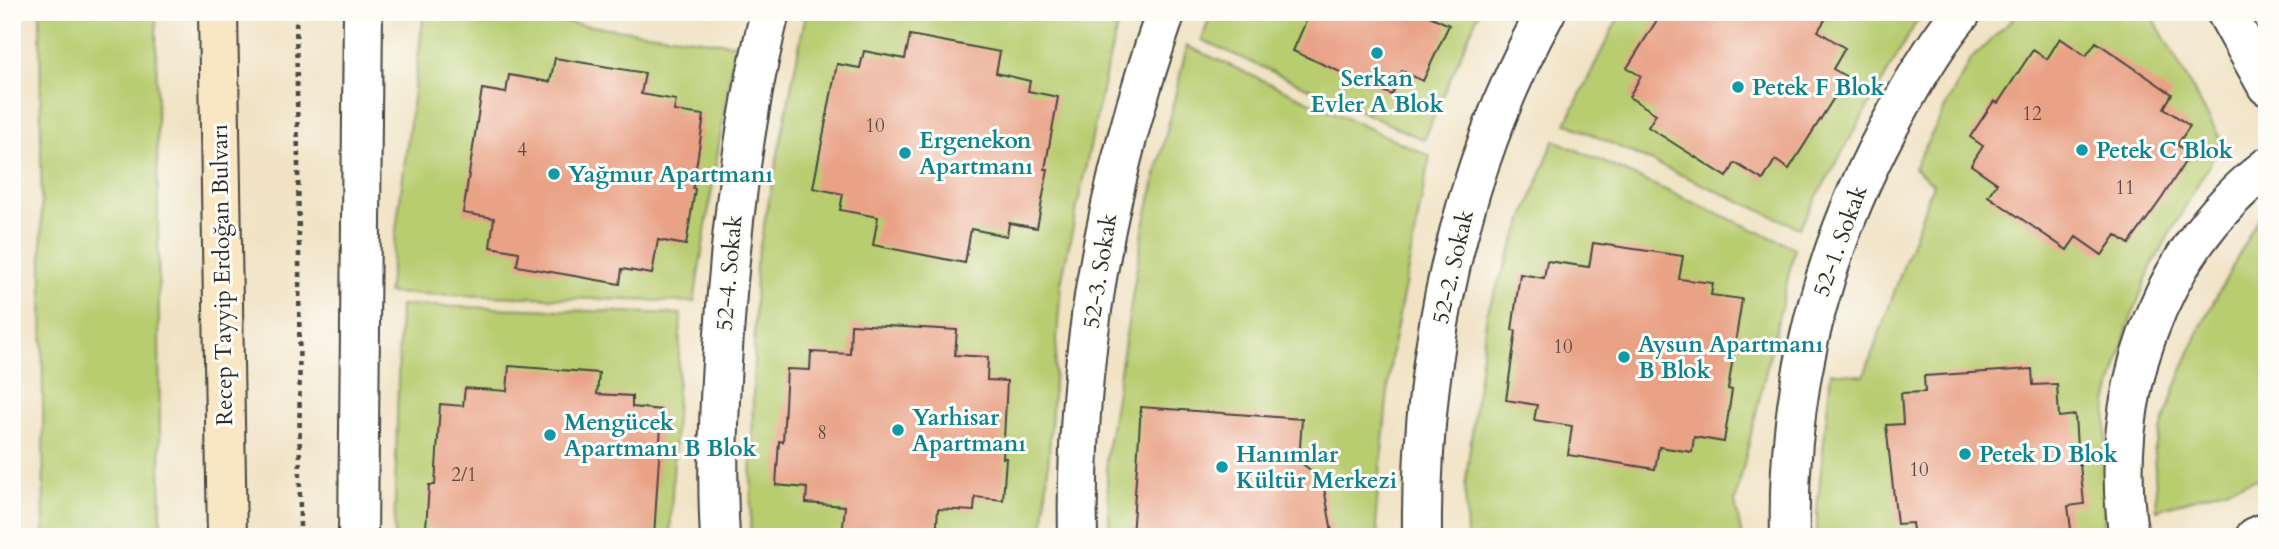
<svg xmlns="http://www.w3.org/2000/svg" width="2279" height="549" font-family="Cardo,serif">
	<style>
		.green { fill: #b8cc70; stroke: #727c4e; stroke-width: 2 }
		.building { fill: #e9a286 }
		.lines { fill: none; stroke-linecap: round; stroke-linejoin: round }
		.street-casing { stroke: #494642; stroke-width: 42 }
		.secondary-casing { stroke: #494642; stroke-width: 42 }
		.path { stroke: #494642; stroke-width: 4.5; stroke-dasharray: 5 5; stroke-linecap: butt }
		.street { stroke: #fff; stroke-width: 38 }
		.secondary { stroke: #f9e7c3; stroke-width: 38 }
		.culture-dot { fill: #0f9aa8; stroke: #fdfcf7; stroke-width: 2.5 }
		.labels { text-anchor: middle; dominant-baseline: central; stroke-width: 6; stroke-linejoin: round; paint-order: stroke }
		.number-label { font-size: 19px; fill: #5a4942 }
		.culture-label { font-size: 23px; font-weight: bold; fill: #0d838f; stroke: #fdfcf7; text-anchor: start }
		.street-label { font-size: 23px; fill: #2b2b2b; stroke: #fdfcf7 }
	</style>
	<rect width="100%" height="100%" fill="#fdfcf7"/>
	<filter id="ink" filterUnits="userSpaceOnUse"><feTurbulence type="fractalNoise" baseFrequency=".0143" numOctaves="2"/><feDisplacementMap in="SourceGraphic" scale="14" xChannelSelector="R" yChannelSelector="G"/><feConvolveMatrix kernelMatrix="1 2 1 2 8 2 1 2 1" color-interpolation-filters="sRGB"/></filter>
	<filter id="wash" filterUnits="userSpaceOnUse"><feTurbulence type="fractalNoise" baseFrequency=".00686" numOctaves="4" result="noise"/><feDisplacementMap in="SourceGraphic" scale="28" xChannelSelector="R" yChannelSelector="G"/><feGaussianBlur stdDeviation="1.57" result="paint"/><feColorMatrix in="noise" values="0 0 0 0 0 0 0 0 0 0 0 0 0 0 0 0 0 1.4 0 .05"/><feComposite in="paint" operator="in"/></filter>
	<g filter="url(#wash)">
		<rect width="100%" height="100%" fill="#f0e2c3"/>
		<!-- green -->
		<path class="green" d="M40,12H156L161,537H44Z
			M424,12H482L735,44L694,302L388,293Z
			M806,12H1121L1107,67L1061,283L1043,537H750L756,265Z
			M1211,12H1479L1424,140L1202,40Z
			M1621,12H1922L1799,228L1566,123Z
			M2020,12H2150L2222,142L2151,267L2127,329L2107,403L2104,537H1817V511L1831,372L1864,376L1933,184L1914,168L1970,60Z
			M1187,46L1430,156L1392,351L1376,512L1378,537H1110L1106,458L1143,230Z
			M1554,140L1795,248L1735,502L1742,537H1467L1465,487L1487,313Z
			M2264,207L2267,211V476L2157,510L2154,451L2176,385L2201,326Z
			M400,305L681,314L670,537H394Z"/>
		<g id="blocks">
			<!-- building -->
			<path class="building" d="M1310,12H1421L1449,25L1423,81L1402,71L1392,95L1293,51Z
				M1662,12H1830L1818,31L1845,48L1833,69L1847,77L1789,169L1775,160L1763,180L1735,163L1727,177L1648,127L1656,114L1629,97L1641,76L1627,68Z
				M910,35L1000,52L996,73L1030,81L1028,91L1058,97L1045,169H1048L1037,228L1009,223L1007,236L971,229L965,263L873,245L878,217L840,210L843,194L813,188L837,64L860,68L864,51L905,59Z
				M2060,38L2086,56L2096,42L2172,94L2164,108L2190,126L2177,145L2190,154L2162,198L2129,244L2116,235L2102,255L2076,237L2067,250L1988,196L1997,183L1971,165L1983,146L1970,137L1994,101L1998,103L2033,50L2047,59Z
				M555,58L645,73L641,94L676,100L674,111L704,115L693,188L695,189L686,245L658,240L652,274L622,269L620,284L517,266L519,252L490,247L494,218L463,213L482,89L506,93L509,75L550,82Z
				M1593,243L1683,256L1679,279L1713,283L1711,295L1742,299L1728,389L1732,390L1724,442L1694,437L1692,452L1659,447L1655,469L1568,455L1572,426L1534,420L1537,405L1506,400L1516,331L1512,330L1520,274L1544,278L1547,261L1589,267Z
				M851,324L957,330L955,355L988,357L987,380L1007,381L1003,458H1006L1003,500L975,497L974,511L938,509L936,537H842L845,506L806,503L807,488L776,485L779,441L783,442L787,369L810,370L811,352L850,354Z
				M509,366L599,373L597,394L632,396V407L662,410L654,537H457V530L426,528L429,485H435L440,404L463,406L465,388L507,391Z
				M2032,369L2033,385L2057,384L2059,417L2075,415L2078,464H2080L2084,504L2068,506L2072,537H1914L1912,523L1897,524L1886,425L1903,424L1901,393L1925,392L1924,376Z
				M1141,407L1302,419L1299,461L1314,473L1324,488L1333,537H1132Z"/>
		</g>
	</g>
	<g filter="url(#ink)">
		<use href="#blocks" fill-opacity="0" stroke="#494642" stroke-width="2"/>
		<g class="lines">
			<defs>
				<path id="street" d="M2226,12L2267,86
					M358,537L363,12
					M720,537C716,470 719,401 724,334C731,226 744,118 770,12
					M1078,537C1074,355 1106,183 1166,12
					M1422,537C1420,356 1459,171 1546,12
					M1790,537C1786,384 1824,242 1898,110C1916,77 1937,41 1962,12
					M2129,537C2106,401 2156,253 2267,167
					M2255,537L2267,532"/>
				<path id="secondary" d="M218,12L227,537"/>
			</defs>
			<!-- street casing -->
			<use href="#street" class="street-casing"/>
			<!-- secondary casing -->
			<use href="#secondary" class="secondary-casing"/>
			<!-- path -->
			<path class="path" d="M296,12L299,243L300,537"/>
			<!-- street -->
			<use href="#street" class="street"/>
			<!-- secondary -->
			<use href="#secondary" class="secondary"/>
		</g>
	</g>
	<!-- markers -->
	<g class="culture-dot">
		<circle cx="1377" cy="53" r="7"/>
		<circle cx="1738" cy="87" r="7"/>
		<circle cx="2082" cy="150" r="7"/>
		<circle cx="905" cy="153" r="7"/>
		<circle cx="554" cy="174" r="7"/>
		<circle cx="1624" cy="357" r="7"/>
		<circle cx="898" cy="430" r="7"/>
		<circle cx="550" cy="435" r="7"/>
		<circle cx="1965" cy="454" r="7"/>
		<circle cx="1222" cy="467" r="7"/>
	</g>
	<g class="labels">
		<!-- number labels -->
		<g class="number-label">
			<text x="2032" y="114">12</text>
			<text x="875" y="126">10</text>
			<text x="522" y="150">4</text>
			<text x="2125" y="188">11</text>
			<text x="1563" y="347">10</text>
			<text x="822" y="433">8</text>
			<text x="1919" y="470">10</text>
			<text x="464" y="475">2/1</text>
		</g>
		<!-- culture labels -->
		<g class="culture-label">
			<text x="1377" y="78" text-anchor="middle">Serkan<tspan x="1377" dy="26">Evler A Blok</tspan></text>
			<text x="1752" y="87">Petek F Blok</text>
			<text x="919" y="140">Ergenekon<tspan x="919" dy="26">Apartmanı</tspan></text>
			<text x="2096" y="150">Petek C Blok</text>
			<text x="568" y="174">Yağmur Apartmanı</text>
			<text x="1638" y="344">Aysun Apartmanı<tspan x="1638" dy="26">B Blok</tspan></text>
			<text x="912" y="417">Yarhisar<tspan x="912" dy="26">Apartmanı</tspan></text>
			<text x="564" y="422">Mengücek<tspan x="564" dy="26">Apartmanı B Blok</tspan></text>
			<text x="1236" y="454">Hanımlar<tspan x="1236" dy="26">Kültür Merkezi</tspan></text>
			<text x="1979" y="454">Petek D Blok</text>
		</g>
		<!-- street labels -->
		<g class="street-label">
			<text transform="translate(1840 241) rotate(-70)">52-1. Sokak</text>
			<text transform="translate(1453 267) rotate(-77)">52-2. Sokak</text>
			<text transform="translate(1100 271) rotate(-81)">52-3. Sokak</text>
			<text transform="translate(729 273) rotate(-85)">52-4. Sokak</text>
			<text transform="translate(222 275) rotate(-91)">Recep Tayyip Erdoğan Bulvarı</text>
		</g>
	</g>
	<!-- margin -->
	<rect width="2279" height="549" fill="none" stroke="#fdfcf7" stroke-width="42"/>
</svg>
